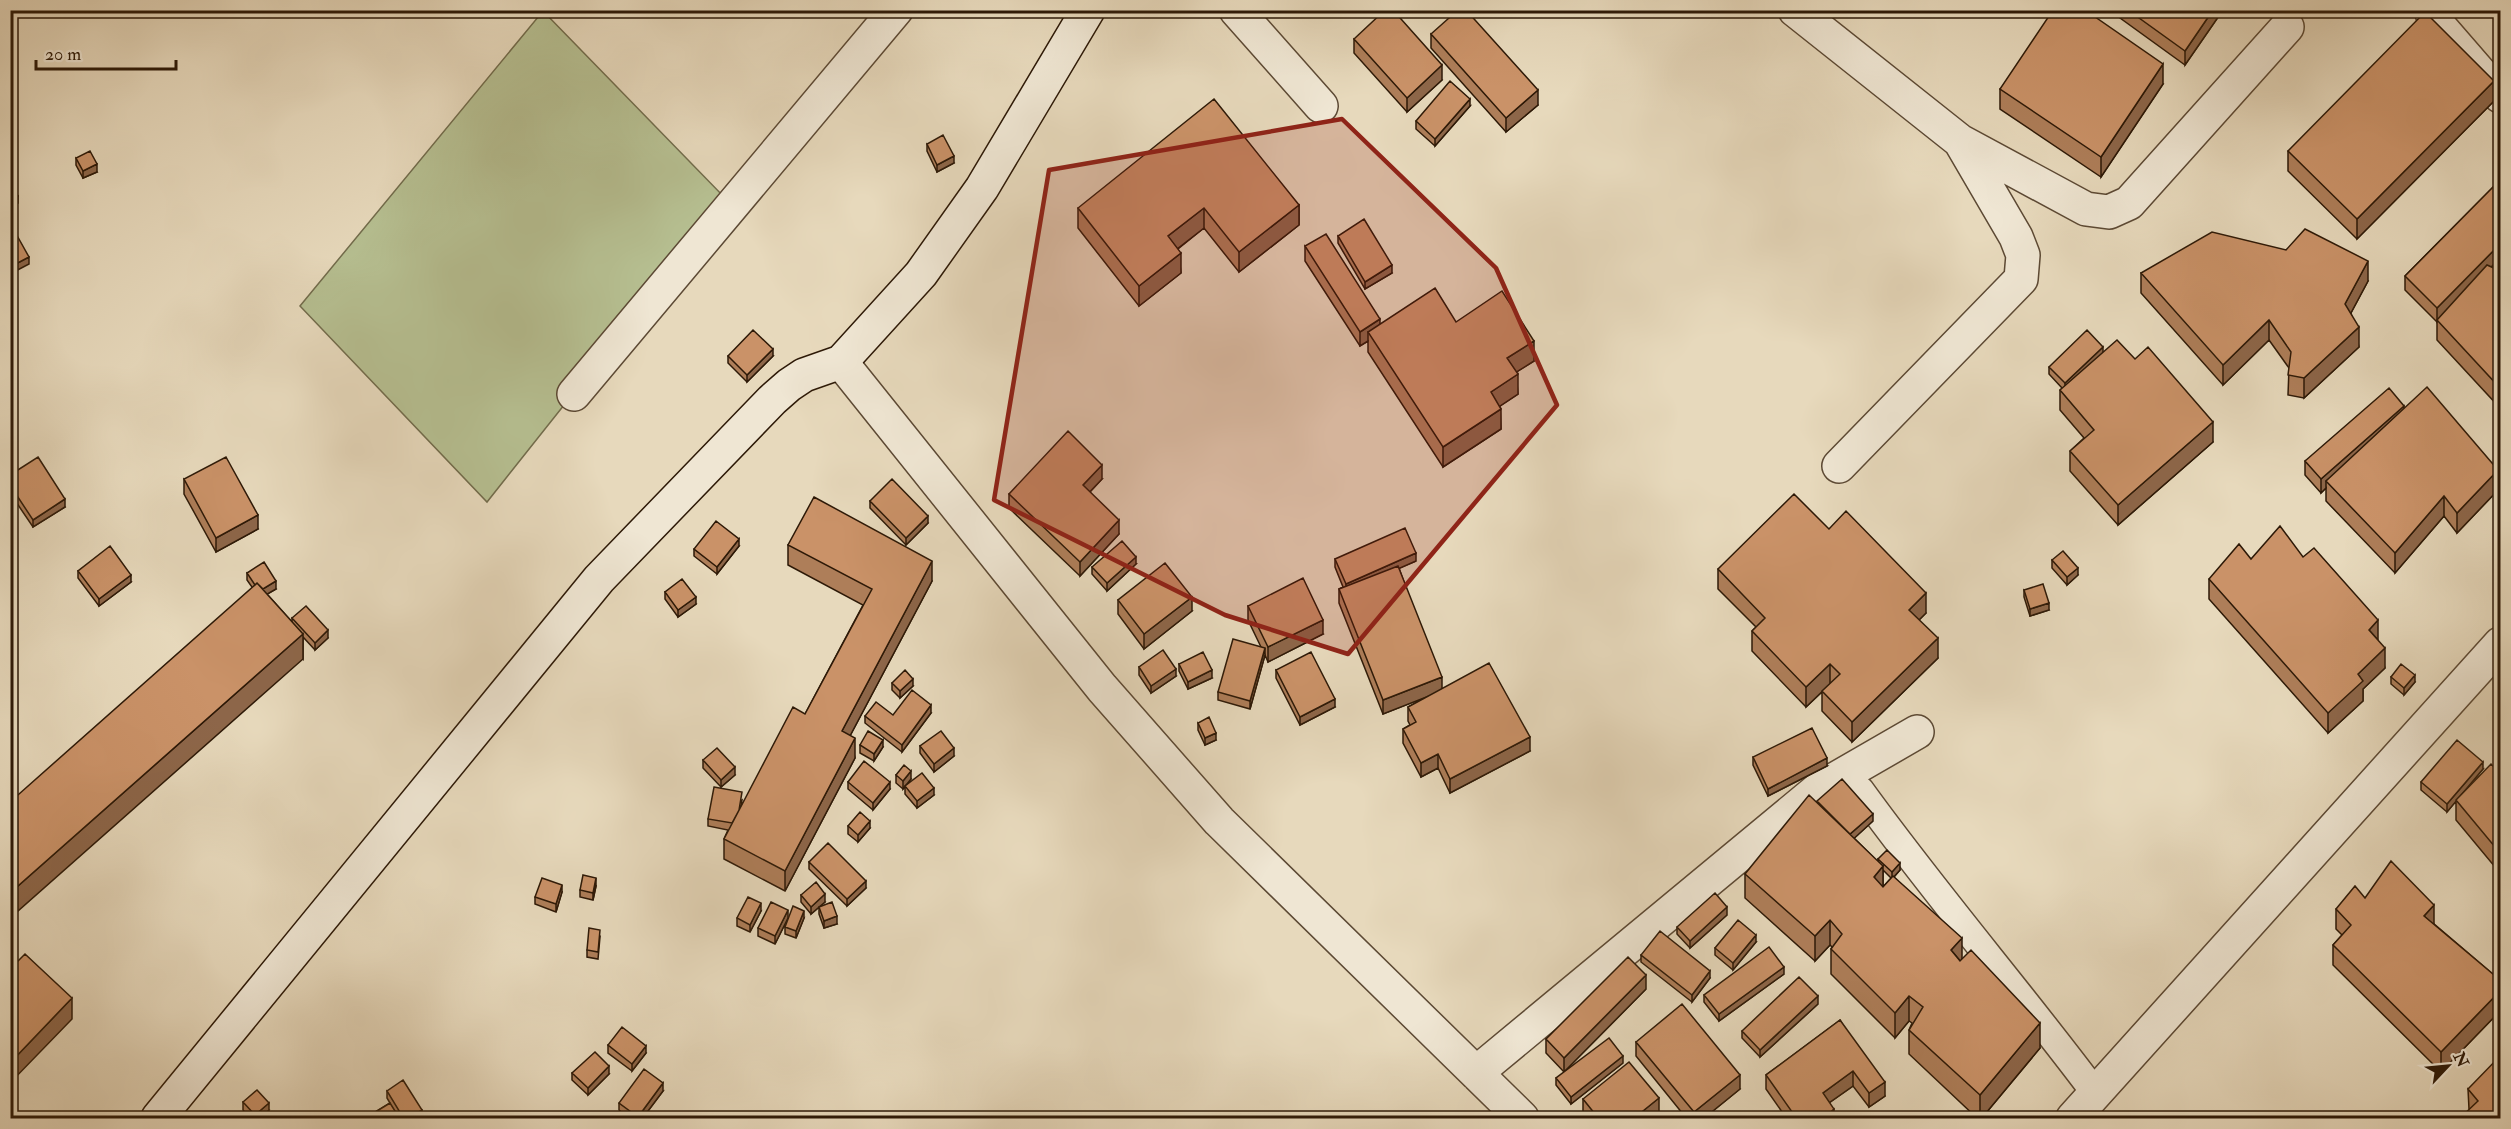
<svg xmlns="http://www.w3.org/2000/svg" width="2511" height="1129" font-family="'IM FELL Double Pica',serif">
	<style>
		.green { fill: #b6bf91; stroke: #726c4c; stroke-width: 1.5 }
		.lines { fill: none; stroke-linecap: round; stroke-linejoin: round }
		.lane-casing { stroke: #5c4934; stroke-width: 30 }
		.street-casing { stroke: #5c4934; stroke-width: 36 }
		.secondary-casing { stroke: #2d1907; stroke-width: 36 }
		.lane { stroke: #efe6d3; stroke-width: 27 }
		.street { stroke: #efe6d3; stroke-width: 33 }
		.secondary { stroke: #efe6d3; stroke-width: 33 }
		.wall { fill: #ae7e59; stroke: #2d1907; stroke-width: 1.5; fill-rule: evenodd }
		.shaded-wall { fill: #8d6649; stroke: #2d1907; stroke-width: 1.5 }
		.building { fill: #ca9268; stroke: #2d1907; stroke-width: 1.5 }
		.marked { fill: #8f2418; fill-opacity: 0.2; stroke: #8f2418; stroke-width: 4.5; stroke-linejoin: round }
	</style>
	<rect width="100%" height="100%" fill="#e7d9bc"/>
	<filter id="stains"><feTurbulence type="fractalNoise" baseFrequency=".00333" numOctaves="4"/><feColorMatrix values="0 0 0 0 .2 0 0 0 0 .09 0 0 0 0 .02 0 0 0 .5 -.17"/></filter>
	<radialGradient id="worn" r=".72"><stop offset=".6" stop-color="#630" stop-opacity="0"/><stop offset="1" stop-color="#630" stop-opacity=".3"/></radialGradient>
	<!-- green -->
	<path class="green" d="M543,11L727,200L487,502L300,306Z"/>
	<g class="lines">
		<defs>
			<path id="lane" d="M1860,790C1935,894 2019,991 2096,1094"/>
			<path id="street" d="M1236,10L1321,106
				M1795,10L1960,141L2086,209L2109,212L2129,203L2287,27
				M2431,10L2435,21L2500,96
				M841,362L1102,688L1219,821L1522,1118
				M574,394L896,10
				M1839,466L2021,279L2023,255L2016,237L1960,141
				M1476,1073L1820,788L1917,732
				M2073,1118L2500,644"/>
			<path id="secondary" d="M158,1118L599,579L772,400L789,385L804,375L841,362L921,274L982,188L1088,10"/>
		</defs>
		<!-- lane casing -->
		<use href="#lane" class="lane-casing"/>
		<!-- street casing -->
		<use href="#street" class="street-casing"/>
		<!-- secondary casing -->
		<use href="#secondary" class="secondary-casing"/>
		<!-- lane -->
		<use href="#lane" class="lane"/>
		<!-- street -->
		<use href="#street" class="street"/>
		<!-- secondary -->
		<use href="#secondary" class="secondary"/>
	</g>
	<!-- wall -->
	<path class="wall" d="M2109,10H2223L2185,65Z
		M2493,10H2500V20Z
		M1431,34L1538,105L1506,132L1431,48Z
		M1354,39L1442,80L1407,112L1354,53Z
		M2163,84L2101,177L2000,109V89Z
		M2494,101L2357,239L2288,171V151Z
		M1470,106L1435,146L1416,129V121Z
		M927,144L954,163L937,172L927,151Z
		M76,158L97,172L83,178L76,165Z
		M2500,180V259L2492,267L2496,269L2500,263V408L2437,340V322L2405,290V276Z
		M1299,205V225L1239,272L1204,228L1178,249L1181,273L1139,306L1078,228V208Z
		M1338,236L1392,273L1365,289L1338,243Z
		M1305,246L1380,324L1456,322L1534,361L1516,372L1518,394L1500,406L1501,429L1443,467L1368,352V341L1360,346L1305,261Z
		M2141,273L2368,281L2351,313L2359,347L2304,398L2288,395L2289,368L2269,340L2223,385L2141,293Z
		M2103,352L2135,359L2213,442L2118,525L2070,471V451L2084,438L2060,410V390L2062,388L2049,374V367Z
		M728,356H773L747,382L728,363Z
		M2404,409L2498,490L2457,533L2444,516L2395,573L2326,501V488L2321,493L2305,475V461Z
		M10,475L65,507L33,527L10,493Z
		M184,479L258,529L216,552L184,494Z
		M1102,479L1090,492L1119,534L1080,576L1009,508V494Z
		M870,501L928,523L906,545L870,508Z
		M1829,529L1926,613L1919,620L1938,658L1852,742L1822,711V692L1806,707L1752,651V631L1756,627L1718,589V569Z
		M788,545L932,581L850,736L855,758L785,891L724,859V839L728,830L708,826V819L742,800L741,806L805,714L863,605L788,565Z
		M739,546L717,574L694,556V549Z
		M2303,557L2377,640L2385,668L2363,689V701L2328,733L2209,599V579Z
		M1335,559L1416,561L1399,568L1442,689L1530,751L1450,793L1438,768L1421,777L1403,743V729L1410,725L1408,721V707L1428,696L1383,714L1339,603V589L1343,587L1335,567Z
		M2052,560L2078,575L2067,585L2052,568Z
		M1136,564L1107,591L1092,574V567Z
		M78,571L131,582L99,606L78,578Z
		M247,573L276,589L267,594L292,622V618L328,638L315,650L303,637V659L247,580Z
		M2024,590L2049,610L2030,616L2024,597Z
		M665,592L696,604L678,617L665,599Z
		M1118,600L1192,611L1144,649L1118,614Z
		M1248,606L1323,634L1268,662L1265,655L1250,709L1218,700V692L1261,647L1248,620Z
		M1179,664L1212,678L1188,689L1179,671Z
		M1139,667L1176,676L1151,693L1139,675Z
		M1276,670L1335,707L1300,725L1276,678Z
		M2391,677L2415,682L2404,695L2391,684Z
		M892,683L913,686L900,698L892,690Z
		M931,713L902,752L865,723V716L893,715Z
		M1198,723L1216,740L1205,745L1198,730Z
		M860,745L883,747L874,761L860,753Z
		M920,746L954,756L934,772L920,753Z
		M1753,757L1827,766L1768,796L1753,765Z
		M703,760L735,775L721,787L703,768Z
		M2483,769L2460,796L2500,771V873L2456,820V801L2447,812L2421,790V782Z
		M896,775L911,779L905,786L934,795L917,808L905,794V786L903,789L896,783Z
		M848,782L890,789L873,810L848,789Z
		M1873,821L1854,838L1878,862V859L1900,870L1894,877L1962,959L2040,1048L1981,1119H1978L1909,1054V1030L1912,1023L1909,1021L1895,1038L1831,974V949L1832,947L1830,945L1815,961L1745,898V874ZM1883,870L1891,878L1883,887Z
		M848,826L870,828L858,842L848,834Z
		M809,862L866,888L847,906L809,869Z
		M596,886L593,900L580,897V890Z
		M562,892L556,912L535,904V897Z
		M801,895L825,902L811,914L801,902Z
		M2365,898L2434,924L2500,980V1011L2441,1072L2333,965V945L2342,935L2336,929V909Z
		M819,907L837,924L824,928L819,914Z
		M761,911L750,932L737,926V918Z
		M1727,915L1690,948L1677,934V927Z
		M788,918L775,944L758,936V928Z
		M804,918L796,938L785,934V927Z
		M600,937L598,959L587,957V950Z
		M1756,942L1733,970L1715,955V948Z
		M1641,955L1710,978L1692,1002L1641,962Z
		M1784,974L1719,1021L1704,1002V995Z
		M1646,989L1564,1072L1546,1053V1039Z
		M1818,1004L1760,1057L1742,1038V1031Z
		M1840,1020L1885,1096L1869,1107L1853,1086L1829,1103L1834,1119H1787L1766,1089V1075Z
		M1636,1042L1740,1089L1703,1119H1687L1636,1056Z
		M608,1045L646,1053L632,1071L608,1053Z
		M1623,1063L1571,1104L1556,1085V1078Z
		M572,1073L609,1074L588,1095L572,1080Z
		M2468,1089L2500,1119L2469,1109Z
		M387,1091L422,1118L420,1119H372V1114L390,1103L387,1098Z
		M663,1091L642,1119H630L619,1110V1103Z
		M1583,1099L1659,1112L1651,1119H1587L1583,1113Z
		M243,1102L269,1110L259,1119H251L243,1110Z"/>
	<!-- shaded-wall -->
	<path class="shaded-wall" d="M2213,10H2223L2185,65V51Z
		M2163,64V84L2101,177V157Z
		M1442,65V80L1407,112V98Z
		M2494,81V101L2357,239V219Z
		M1538,90V105L1506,132V118Z
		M1470,99V106L1435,146V139Z
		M954,156V163L937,172V165Z
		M97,164V172L83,178V171Z
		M18,196V203L10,208V201Z
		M1299,205V225L1239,272V252Z
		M1204,208V228L1168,256V236Z
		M2500,244V258L2437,322V308Z
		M1181,253V273L1139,306V286Z
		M29,257V264L10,274V267Z
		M2368,261V281L2345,324V304Z
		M1392,265V273L1365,289V282Z
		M1380,319V333L1368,332V341L1360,346V332Z
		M2269,320V340L2223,385V365Z
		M2359,327V347L2304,398V378Z
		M1534,341V361L1507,378V358Z
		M2103,347V355L2065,391V383Z
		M773,349V356L747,382V375Z
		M1518,374V394L1491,412V392Z
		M2404,406V420L2326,481V488L2321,493V479Z
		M1501,409V429L1443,467V447Z
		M2213,422V442L2118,525V505Z
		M1102,465V479L1083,499V485Z
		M2498,470V490L2457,533V513Z
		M2444,496V516L2395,573V553Z
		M65,499V507L33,527V520Z
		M258,515V529L216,552V538Z
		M928,516V523L906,545V538Z
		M1119,520V534L1080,576V562Z
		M739,539V546L717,574V567Z
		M1416,553V561L1346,592V584Z
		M1136,557V564L1107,591V583Z
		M932,561V581L842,751V731Z
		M2078,568V575L2067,585V577Z
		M131,575V582L99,606V599Z
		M276,581V589L259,599V591Z
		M1926,593V613L1909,630V610Z
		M696,597V604L678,617V610Z
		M1192,597V611L1144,649V634Z
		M2049,603V610L2030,616V609Z
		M1323,620V634L1268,662V647Z
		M2378,620V640L2369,630Z
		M328,630V638L315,650V643Z
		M303,634V659L10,918V893Z
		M1938,638V658L1852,742V722Z
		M1265,648V655L1250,709V701Z
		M2385,648V668L2363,689V701L2328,733V713L2358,674Z
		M1830,664V684L1806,707V687Z
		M1176,669V676L1151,693V686Z
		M1212,670V678L1188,689V682Z
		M2415,675V682L2404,695V688Z
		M1442,677V691L1383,714V700Z
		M913,679V686L900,698V691Z
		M1335,699V707L1300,725V717Z
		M931,705V713L902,752V745Z
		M1216,733V740L1205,745V738Z
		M1530,737V751L1450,793V779Z
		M855,738V758L785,891V871Z
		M883,740V747L874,761V754Z
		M954,748V756L934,772V764Z
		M1438,754V768L1421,777V763Z
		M1827,758V766L1768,796V789Z
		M2483,762V769L2447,812V804Z
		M735,767V775L721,787V780Z
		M911,771V779L903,789V781Z
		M890,782V789L873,810V803Z
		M934,788V795L917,808V801Z
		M1873,814V821L1848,844V836Z
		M870,821V828L858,842V835Z
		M1900,863V870L1892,879V872Z
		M1883,866V891L1874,877Z
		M596,878V886L593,900V893Z
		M866,881V888L847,906V899Z
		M562,885V892L556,912V904Z
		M825,894V902L811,914V907Z
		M761,903V911L750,932V925Z
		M2434,905V925L2424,916Z
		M1727,907V915L1690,948V941Z
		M788,910V918L775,944V936Z
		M804,911V918L796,938V931Z
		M837,916V924L824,928V921Z
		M1830,920V945L1815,961V936Z
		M1756,935V942L1733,970V963Z
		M1962,938V963L1951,950Z
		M1784,967V974L1719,1021V1014Z
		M1710,971V978L1692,1002V995Z
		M1646,975V989L1564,1072V1058Z
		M2500,991V1011L2441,1072V1052Z
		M1818,996V1004L1760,1057V1050Z
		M1909,996V1021L1895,1038V1013Z
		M72,998V1019L10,1083V1063Z
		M2040,1023V1048L1981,1119H1980V1095Z
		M646,1046V1053L632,1071V1064Z
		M1623,1056V1063L1571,1104V1097Z
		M609,1066V1074L588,1095V1088Z
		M1853,1071V1086L1823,1107V1093Z
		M1740,1075V1089L1703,1119H1694V1112Z
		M1885,1082V1096L1869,1107V1093Z
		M663,1083V1091L642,1119H638V1117Z
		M1659,1098V1112L1651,1119H1633Z
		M269,1103V1110L259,1119H255V1115Z
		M1834,1109V1119H1822Z
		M422,1110V1118L420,1119H408Z"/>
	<!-- building -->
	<path class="building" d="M1385,10H1393L1442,65L1407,98L1354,39Z
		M1458,10H1466L1538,90L1506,118L1431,34Z
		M2053,10H2085L2163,64L2101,157L2000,89Z
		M2128,10H2213L2185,51Z
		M2425,12L2494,81L2357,219L2288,151Z
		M1450,81L1470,99L1435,139L1416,121Z
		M1214,99L1299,205L1239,252L1204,208L1168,236L1181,253L1139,286L1078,208Z
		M943,135L954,156L937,165L927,144Z
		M90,151L97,164L83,171L76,158Z
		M2500,180V244L2437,308L2405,276Z
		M10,185L18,196L10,201Z
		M1364,219L1392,265L1365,282L1338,236Z
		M10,223L29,257L10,267Z
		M2305,229L2368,261L2345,304L2359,327L2304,378L2288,375L2291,352L2269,320L2223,365L2141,273L2212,232L2286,250Z
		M1326,234L1380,319L1360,332L1305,246Z
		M2500,263V388L2437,320L2487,265L2496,269Z
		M1435,288L1456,322L1502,291L1534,341L1507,358L1518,374L1491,392L1501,409L1443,447L1368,332Z
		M753,330L773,349L747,375L728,356Z
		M2087,330L2103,347L2065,383L2049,367Z
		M2117,340L2135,359L2148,347L2213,422L2118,505L2070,451L2094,430L2060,390Z
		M2427,387L2498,470L2457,513L2444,496L2395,553L2326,481Z
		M2389,388L2404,406L2321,479L2305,461Z
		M1068,431L1102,465L1083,485L1119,520L1080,562L1009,494Z
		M38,457L65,499L33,520L10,485V475Z
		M226,457L258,515L216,538L184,479Z
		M892,479L928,516L906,538L870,501Z
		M1794,494L1829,529L1846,511L1926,593L1909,610L1938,638L1852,722L1822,691L1840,674L1830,664L1806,687L1752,631L1765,618L1718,569Z
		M814,497L932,561L842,731L855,738L785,871L724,839L793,707L805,714L872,589L788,545Z
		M716,521L739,539L717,567L694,549Z
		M2280,526L2303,557L2314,548L2378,620L2369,630L2385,648L2358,674L2363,681L2328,713L2209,579L2239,544L2251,559Z
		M1405,528L1416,553L1346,584L1335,559Z
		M1122,541L1136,557L1107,583L1092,567Z
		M110,546L131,575L99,599L78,571Z
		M2063,551L2078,568L2067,577L2052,560Z
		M264,562L276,581L263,589L257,583L255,585L247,573Z
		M1165,563L1192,597L1144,634L1118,600Z
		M1398,566L1442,677L1383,700L1339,589Z
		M1303,578L1323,620L1268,647L1248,606Z
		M682,579L696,597L678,610L665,592Z
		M257,583L303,634L10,893V802Z
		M2043,584L2049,603L2030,609L2024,590Z
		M306,606L328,630L315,643L292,618Z
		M1233,639L1265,648L1250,701L1218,692Z
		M1163,650L1176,669L1151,686L1139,667Z
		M1203,652L1212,670L1188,682L1179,664Z
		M1311,652L1335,699L1300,717L1276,670Z
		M1489,663L1530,737L1450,779L1438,754L1421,763L1403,729L1416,722L1408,707Z
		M2401,664L2415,675L2404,688L2391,677Z
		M905,670L913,679L900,691L892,683Z
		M912,690L931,705L902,745L865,716L876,702L893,715Z
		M1209,717L1216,733L1205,738L1198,723Z
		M1812,728L1827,758L1768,789L1753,757Z
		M868,731L883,740L874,754L860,745Z
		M941,731L954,748L934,764L920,746Z
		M2457,740L2483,762L2447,804L2421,782Z
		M717,748L735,767L721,780L703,760Z
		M864,761L890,782L873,803L848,782Z
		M2491,764L2499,772L2500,771V853L2456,800Z
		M904,765L911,771L903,781L896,775Z
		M922,773L934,788L917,801L905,786Z
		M1842,779L1873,814L1850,834L1817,801Z
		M714,787L742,792L739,810L732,823L708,819Z
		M1809,795L1883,866L1874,877L1883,887L1893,876L1962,938L1951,950L1960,961L1971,950L2040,1023L1980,1095L1909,1030L1923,1007L1909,996L1895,1013L1831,949L1842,934L1830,920L1815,936L1745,874Z
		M860,812L870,821L858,835L848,826Z
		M828,843L866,881L847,899L809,862Z
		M1887,850L1900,863L1892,872L1878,859Z
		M2391,861L2434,905L2424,916L2500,980V991L2441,1052L2333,945L2351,925L2336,909L2355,886L2365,898Z
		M583,875L596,878L593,893L580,890Z
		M542,878L562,885L556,904L535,897Z
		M816,882L825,894L811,907L801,895Z
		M1715,893L1727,907L1690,941L1677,927Z
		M748,897L761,903L750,925L737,918Z
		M771,902L788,910L775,936L758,928Z
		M832,902L837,916L824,921L819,907Z
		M793,906L804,911L796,931L785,927Z
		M1738,920L1756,935L1733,963L1715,948Z
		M589,928L600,930L598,952L587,950Z
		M1660,931L1710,971L1692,995L1641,955Z
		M1769,947L1784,967L1719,1014L1704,995Z
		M25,954L72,998L10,1063V969Z
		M1628,957L1646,975L1564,1058L1546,1039Z
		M1799,977L1818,996L1760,1050L1742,1031Z
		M1682,1004L1740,1075L1694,1112L1636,1042Z
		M1840,1020L1885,1082L1869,1093L1853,1071L1823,1093L1834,1109L1822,1119H1797L1766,1075Z
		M622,1027L646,1046L632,1064L608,1045Z
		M1609,1038L1623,1056L1571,1097L1556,1078Z
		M595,1052L609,1066L588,1088L572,1073Z
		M2500,1056V1119H2459L2478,1101L2468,1089Z
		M1629,1062L1659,1098L1633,1119H1599L1583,1099Z
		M644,1069L663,1083L638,1117L619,1103Z
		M403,1080L422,1110L408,1119H404L387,1091Z
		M257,1090L269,1103L255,1115L243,1102Z
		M390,1103L400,1119H374L372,1114Z
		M433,1114L436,1119H425Z"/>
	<!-- marked area -->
	<path class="marked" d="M1342,119L1496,268L1557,405L1348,654L1225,615L994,500L1049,170Z"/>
	<!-- margin -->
	<rect width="2511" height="1129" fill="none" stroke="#e7d9bc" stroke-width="36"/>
	<rect x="12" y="12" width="2487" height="1105" fill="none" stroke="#2d1907" stroke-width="3"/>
	<rect x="18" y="18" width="2475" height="1093" fill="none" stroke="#2d1907" stroke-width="1.5"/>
	<!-- north arrow -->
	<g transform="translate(2448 1066) rotate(64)" stroke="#efe6d3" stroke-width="4.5" paint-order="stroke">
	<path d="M0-4.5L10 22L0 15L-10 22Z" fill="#2d1907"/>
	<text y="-9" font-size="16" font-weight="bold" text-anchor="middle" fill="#2d1907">N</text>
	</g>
	<!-- scale -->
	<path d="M36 60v9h140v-9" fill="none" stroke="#2d1907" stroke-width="3"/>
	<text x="45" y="60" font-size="18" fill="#2d1907" stroke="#efe6d3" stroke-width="4.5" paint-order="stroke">20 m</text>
	<rect width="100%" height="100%" filter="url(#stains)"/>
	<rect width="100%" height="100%" fill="url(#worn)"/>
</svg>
